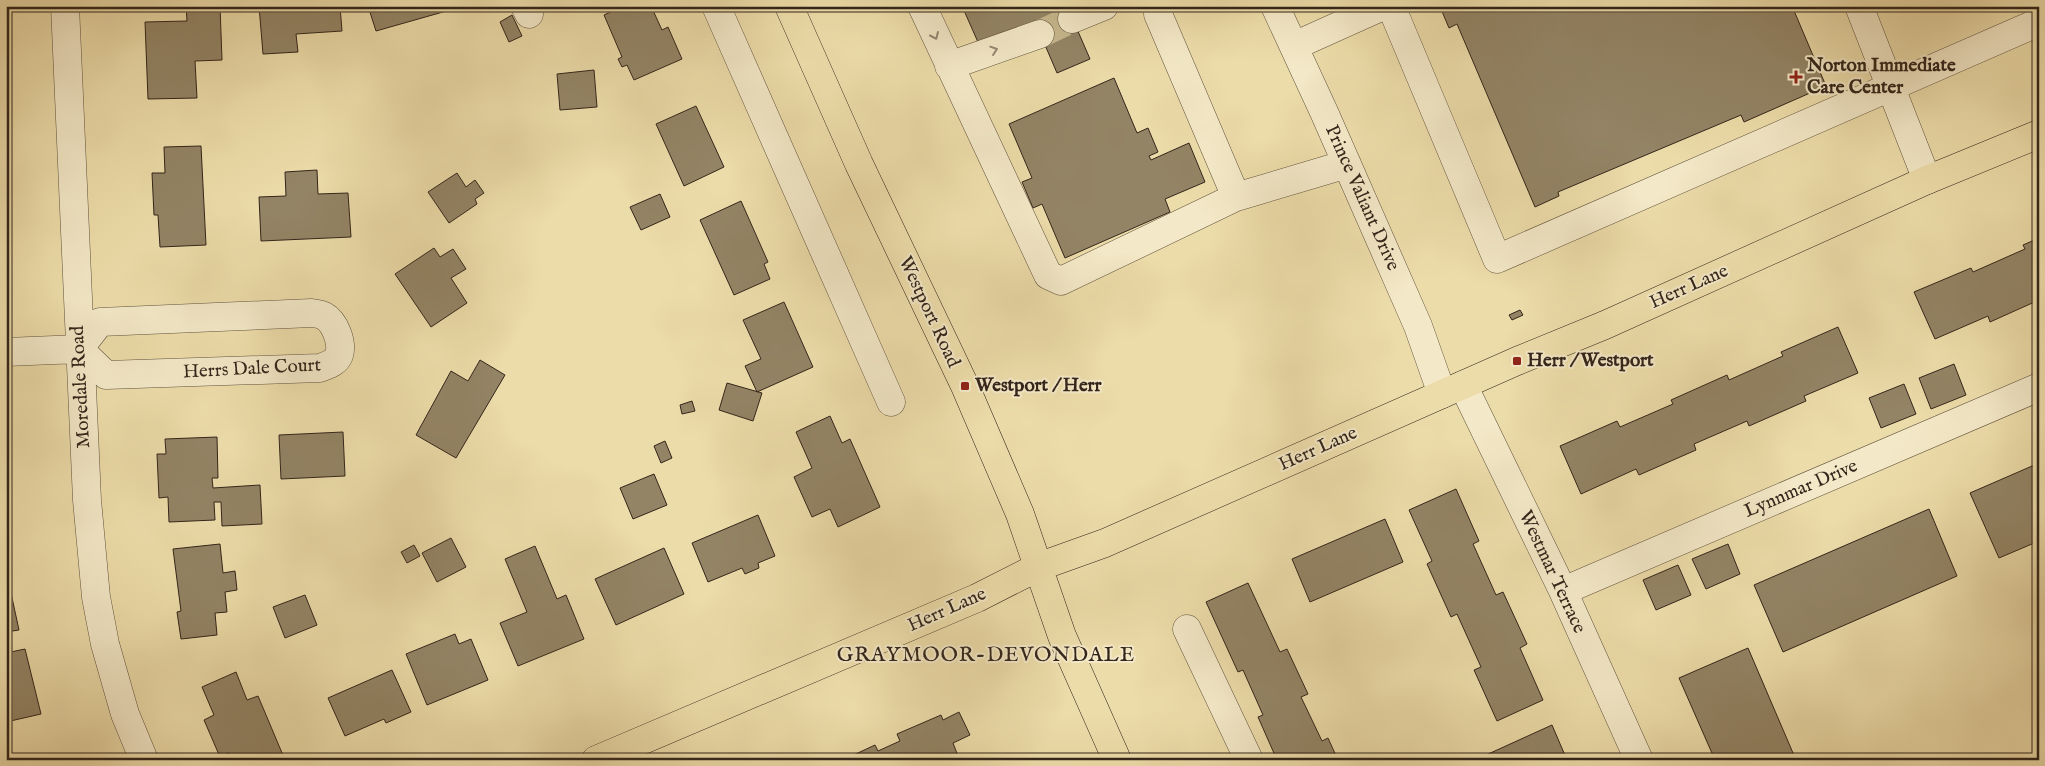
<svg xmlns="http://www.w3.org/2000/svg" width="2045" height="766" font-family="'IM FELL English',serif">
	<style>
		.building { fill: #938465; stroke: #33251b }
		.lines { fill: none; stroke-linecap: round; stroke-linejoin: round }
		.minor-tunnel { stroke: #c7b78d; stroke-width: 28; stroke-dasharray: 28 14; stroke-linecap: butt }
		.minor-casing { stroke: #61533e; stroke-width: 29 }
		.major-casing { stroke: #33251b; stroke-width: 29 }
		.minor { stroke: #f3e8c7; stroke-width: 28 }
		.major { stroke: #ecdca9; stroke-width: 28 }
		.oneway { stroke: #938671 }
		.poi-dot { fill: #8f2418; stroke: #f3e8c7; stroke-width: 2 }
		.labels { text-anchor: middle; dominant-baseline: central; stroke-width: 4; stroke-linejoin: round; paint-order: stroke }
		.poi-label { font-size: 19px; font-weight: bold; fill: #33251b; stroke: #f3e8c7; text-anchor: start }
		.street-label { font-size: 19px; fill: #33251b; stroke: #f3e8c7 }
		.quarter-label { font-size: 21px; letter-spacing: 1px; fill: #33251b; stroke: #f3e8c7 }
	</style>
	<rect width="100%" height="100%" fill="#ecdca9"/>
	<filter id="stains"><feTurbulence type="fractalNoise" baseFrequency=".004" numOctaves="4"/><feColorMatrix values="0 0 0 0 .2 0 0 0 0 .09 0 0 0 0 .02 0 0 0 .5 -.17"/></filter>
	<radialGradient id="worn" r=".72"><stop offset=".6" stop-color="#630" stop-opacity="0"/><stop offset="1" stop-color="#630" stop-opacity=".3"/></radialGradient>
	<!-- building -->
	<path class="building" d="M186,6H220L222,60L195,61L197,98L148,99L145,22L187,21Z
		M259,6H340L342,31L296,34L298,52L263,54Z
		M368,6H449L450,10L376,31Z
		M624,6H651L662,30L668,27L682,59L634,80L627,65L622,67L618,59L622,57L604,15Z
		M962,6H1067L1090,59L1057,73L1036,24L981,49Z
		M1447,6H1792L1826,86L1744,122L1741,115L1558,192L1559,196L1535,207L1457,24L1449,28L1441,9Z
		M512,15L522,36L509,42L500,22Z
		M594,70L597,107L560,110L557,74Z
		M1114,78L1137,133L1148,128L1158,152L1149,156L1151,160L1189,143L1205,182L1165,199L1170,212L1065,258L1042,204L1033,208L1022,182L1032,178L1009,124Z
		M696,106L724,167L684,186L656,124Z
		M201,146L206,245L160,247L158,215H154L152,173H165L164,147Z
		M317,170L318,194L348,193L351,237L261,241L259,197L286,196L285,172Z
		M457,173L466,187L475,180L484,193L475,199L477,204L449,223L428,192Z
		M660,194L670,217L641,230L630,207Z
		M741,201L768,262L764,264L770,279L734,295L700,220Z
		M2039,238V300L1990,322L1988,316L1935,339L1914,292L1971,268L1973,272L2025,249L2023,245Z
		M434,248L440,257L453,249L466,269L451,278L467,303L431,327L395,274Z
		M784,302L813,367L757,392L745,366L761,359L743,320Z
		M1520,310L1523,315L1512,320L1509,315Z
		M1838,327L1858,373L1804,396L1806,401L1749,426L1747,421L1694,444L1696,450L1639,475L1636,469L1581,494L1560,446L1617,421L1620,427L1673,404L1671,400L1727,375L1729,380L1783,356L1781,352Z
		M480,360L505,375L456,458L416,435L451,371L468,381Z
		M1954,364L1966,395L1931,409L1919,378Z
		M727,383L762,393L753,421L719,410Z
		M1904,384L1916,414L1881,428L1869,398Z
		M692,401L695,411L682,414L680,405Z
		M830,416L842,443L850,439L880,507L838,527L830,509L812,517L794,477L812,468L796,432Z
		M343,432L345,476L281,479L279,435Z
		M217,437L218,478H212L213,488L260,485L262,524L222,526L221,502H214L215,520L169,522L168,497L159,498L157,454H166L165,439Z
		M665,441L672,458L661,463L654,446Z
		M2039,463V541L1999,558L1970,493Z
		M654,474L667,505L633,519L620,488Z
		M1456,489L1479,541L1473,544L1496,595L1503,592L1527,644L1520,648L1543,700L1497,721L1474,670L1481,667L1457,614L1451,617L1427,564L1432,561L1409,510Z
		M1929,509L1957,576L1783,652L1754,585Z
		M758,515L775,556L758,563L759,568L745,574L742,568L708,582L692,543Z
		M1385,519L1403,562L1310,602L1292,559Z
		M451,538L466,567L437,582L422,553Z
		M220,544L223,573L235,571L237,590L225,592L227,612L215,613L217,635L181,639L177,612L181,611L173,549Z
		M1728,544L1740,574L1706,589L1692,559Z
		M414,545L420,556L407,563L401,552Z
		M535,546L557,599L566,595L584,639L518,666L500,623L527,612L505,559Z
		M664,548L684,594L616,625L595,579Z
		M1678,565L1691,595L1656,610L1643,580Z
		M6,570L19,630L6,632Z
		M1248,583L1280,652L1287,649L1308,694L1301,697L1322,741L1328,738L1338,760H1277L1258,717L1263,715L1243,670L1238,672L1206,602Z
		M305,595L317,625L285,638L273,607Z
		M455,634L459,644L471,639L488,680L427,705L406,654Z
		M1748,648L1796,760H1715L1679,678Z
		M25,649L41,714L6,722V653Z
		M392,670L411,712L386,723L384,719L345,736L328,698Z
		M236,672L247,700L258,696L285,760H232L229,753L220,757L204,720L214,715L202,687Z
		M959,712L970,735L953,743L958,756L949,760L845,759L875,745L878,751L900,741L897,734L941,715L943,720Z
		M1552,725L1567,760H1475Z"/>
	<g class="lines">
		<!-- minor-tunnel -->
		<path class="minor-tunnel" d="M1040,34L1072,19"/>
		<defs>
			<path id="minor" d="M65,6L87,500L96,597L105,644L125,714L144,760
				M525,6L529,14
				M716,6L891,402
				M922,6L1048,275L1061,281L1236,197L1158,14V6
				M1275,6L1324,112L1418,326L1442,394
				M1391,6L1497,259L2039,22
				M1859,6L1927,180
				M1072,19L1104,6
				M1294,46L1383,6
				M949,66L1040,34
				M1236,197L1347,164
				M312,313C316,314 321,314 324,316C335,322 343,343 339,355C336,363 327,365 320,368L106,375L79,349L100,322Z
				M6,352L79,349
				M1463,385L1563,591L1639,760
				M1563,591L2039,387
				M1187,629L1249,760"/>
			<path id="major" d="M789,6L859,164L965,386L1020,514L1062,636L1117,760
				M596,760L977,598L1038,567L1105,543L1517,361L1605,325L1927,180L2039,134"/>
		</defs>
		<!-- minor casing -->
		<use href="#minor" class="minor-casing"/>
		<!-- major casing -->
		<use href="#major" class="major-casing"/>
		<!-- minor -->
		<use href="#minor" class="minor"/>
		<!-- major -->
		<use href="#major" class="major"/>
	</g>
	<!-- one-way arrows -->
	<defs><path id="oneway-chevron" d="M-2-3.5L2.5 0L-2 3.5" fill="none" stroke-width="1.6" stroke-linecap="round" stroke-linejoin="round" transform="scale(1.25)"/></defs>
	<g class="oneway">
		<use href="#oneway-chevron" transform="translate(935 36) rotate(66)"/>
		<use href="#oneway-chevron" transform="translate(994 50) rotate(-19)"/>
	</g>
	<!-- markers -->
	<g class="poi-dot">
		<path d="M1793.5 69.5h5v5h5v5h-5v5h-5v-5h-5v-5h5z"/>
		<rect x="1512" y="356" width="10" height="10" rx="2.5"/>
		<rect x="960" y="381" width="10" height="10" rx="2.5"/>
	</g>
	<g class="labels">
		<!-- poi labels -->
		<g class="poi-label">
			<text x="1807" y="66">Norton Immediate<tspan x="1807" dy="22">Care Center</tspan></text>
			<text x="1527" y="361">Herr / Westport</text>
			<text x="975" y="386">Westport / Herr</text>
		</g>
		<!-- street labels -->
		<g class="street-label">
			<text transform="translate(1362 198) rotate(66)">Prince Valiant Drive</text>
			<text transform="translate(1689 287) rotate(-24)">Herr Lane</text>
			<text transform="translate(929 312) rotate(65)">Westport Road</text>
			<text transform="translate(252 369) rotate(-3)">Herrs Dale Court</text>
			<text transform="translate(81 387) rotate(-93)">Moredale Road</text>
			<text transform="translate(1318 449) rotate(-24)">Herr Lane</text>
			<text transform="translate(1801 489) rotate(-23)">Lynnmar Drive</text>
			<text transform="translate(1552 572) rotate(65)">Westmar Terrace</text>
			<text transform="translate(947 610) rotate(-24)">Herr Lane</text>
		</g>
		<!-- quarter labels -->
		<g class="quarter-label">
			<text x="986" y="655">GRAYMOOR-DEVONDALE</text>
		</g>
	</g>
	<!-- margin -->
	<rect width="2045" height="766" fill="none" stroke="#ecdca9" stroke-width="25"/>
	<rect x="8" y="8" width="2030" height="751" fill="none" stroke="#33251b" stroke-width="2.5"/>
	<rect x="12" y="12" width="2020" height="741" fill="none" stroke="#33251b"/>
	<rect width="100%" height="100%" filter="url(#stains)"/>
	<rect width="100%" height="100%" fill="url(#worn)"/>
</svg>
